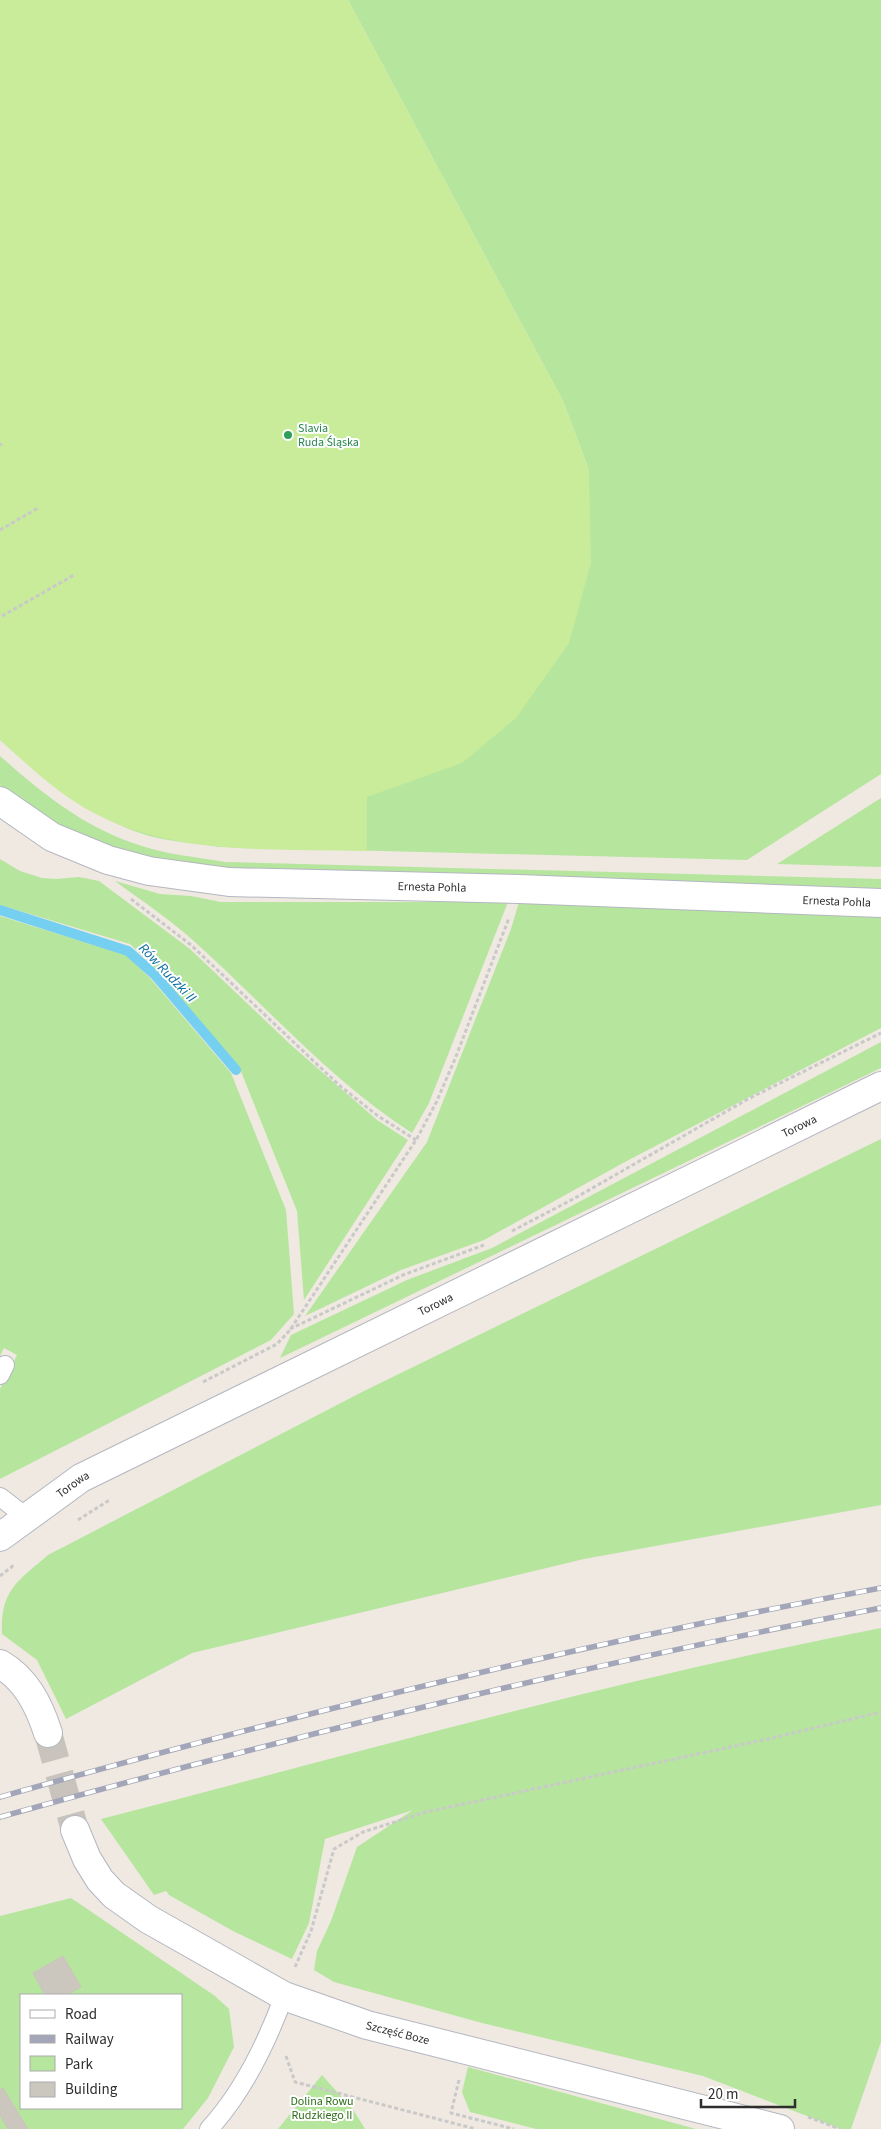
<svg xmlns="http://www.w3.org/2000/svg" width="881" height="2129" font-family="'Source Sans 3',sans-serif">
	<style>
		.green { fill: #b6e59e; fill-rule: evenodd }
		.pitch { fill: #c9ec9a }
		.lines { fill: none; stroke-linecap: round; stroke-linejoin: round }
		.stream { stroke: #75cff0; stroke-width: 10 }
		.building { fill: #cbc7bf; stroke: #cbc5ba }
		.tertiary-tunnel { stroke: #c8c4bd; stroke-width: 28; stroke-dasharray: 28 14; stroke-linecap: butt }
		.service-casing { stroke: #b4b7c1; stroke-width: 20 }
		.minor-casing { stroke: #b4b7c1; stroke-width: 30 }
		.tertiary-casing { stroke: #b4b7c1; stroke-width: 30 }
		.path { stroke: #c9c9c9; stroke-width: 3; stroke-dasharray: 4 2.5; stroke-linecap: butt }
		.service { stroke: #fff; stroke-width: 18 }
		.minor { stroke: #fff; stroke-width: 28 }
		.tertiary { stroke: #fff; stroke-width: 28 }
		.rail-casing { stroke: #a3a6b8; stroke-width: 5.5 }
		.rail { stroke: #fff; stroke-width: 4; stroke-dasharray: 11; stroke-linecap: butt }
		.leisure-dot { fill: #2e9e5b; stroke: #fff; stroke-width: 2 }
		.labels { text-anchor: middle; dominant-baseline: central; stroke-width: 4; stroke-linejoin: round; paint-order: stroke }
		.leisure-label { font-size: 12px; fill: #27864d; stroke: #fff; text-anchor: start }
		.street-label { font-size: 12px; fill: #2e2e2e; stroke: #fff }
		.park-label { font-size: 12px; fill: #2c6e1b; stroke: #fff }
		.water-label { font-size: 14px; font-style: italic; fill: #0d6fa3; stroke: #fff }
	</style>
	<rect width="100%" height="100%" fill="#efe9e1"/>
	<!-- green -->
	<path class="green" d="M348,0H881V774L747,860L219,847C195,843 167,842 143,834C88,816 43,778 0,740L589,470L563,401Z
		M0,756C43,794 86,829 142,846C168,855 198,857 225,862L881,879V889L227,873C196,868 163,865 133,857C83,844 40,816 0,785Z
		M881,798V867L777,864Z
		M0,859L20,871L42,878L56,879L79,877L99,881L190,949L291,1045L377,1120L408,1140L304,1300L297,1211L240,1069L153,966L130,944L0,905Z
		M115,881L160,894L191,896L221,902H508L429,1103L412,1133C331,1081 267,1007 196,943C171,920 142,901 115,881Z
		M519,902L881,915V1028L623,1163L484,1240L401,1270L305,1316L427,1142L511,929Z
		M0,916L126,955L150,978L231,1073L286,1210L294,1314L271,1340L0,1479V1389L17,1355L4,1348L0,1356Z
		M881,1042V1068L280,1358L291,1335L407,1280L492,1248Z
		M881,1139V1505L584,1559L192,1653L66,1719L37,1660L2,1634C0,1590 18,1581 48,1555L364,1391Z
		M881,1628V2042L851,2129H841L703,2076L482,2023L334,1982L314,1970L317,1951L331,1921L357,1847L413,1810L325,1839L309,1923L292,1959L233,1931L169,1895L166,1891L154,1895L101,1819C360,1752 618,1679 881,1628Z
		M71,1898L215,1996L229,2009L234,2047L208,2098L183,2129H0V1916ZM21,1995H181V2108H21Z
		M468,2067L674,2123L696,2129H536L470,2112L462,2092Z
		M322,2075L354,2111L365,2129H278Z"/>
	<!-- pitch -->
	<path class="pitch" d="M0,0H348L563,401L589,470L591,563L569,643L516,718L462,763L367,797V851C276,848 175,857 92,812C58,794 29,766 0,740Z"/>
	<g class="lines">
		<!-- stream -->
		<path class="stream" d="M0,910L128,951L155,975L236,1070"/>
	</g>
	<!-- building -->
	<path class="building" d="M63,1956L81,1987L66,1995H45L33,1973Z
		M3,2088L28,2129H8L0,2115V2090Z"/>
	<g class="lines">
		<!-- tertiary-tunnel -->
		<path class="tertiary-tunnel" d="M48,1733L75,1830"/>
		<defs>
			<path id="service" d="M0,1375L5,1365
				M0,1497L26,1517
				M209,2129C243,2092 267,2042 284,1996"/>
			<g id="minor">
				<path id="s1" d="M0,801L52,837L108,860L149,871L229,882L519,889L881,903"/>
				<path id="s2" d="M0,1537L81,1478L881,1086"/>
			</g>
			<g id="tertiary">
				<path d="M0,1664C26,1679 39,1705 48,1733"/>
				<path id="s3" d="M75,1830L87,1859L100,1880L114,1895L148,1919L284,1996L367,2025L780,2129"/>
			</g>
		</defs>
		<!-- service casing -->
		<use href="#service" class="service-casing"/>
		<!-- minor casing -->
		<use href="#minor" class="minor-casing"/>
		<!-- tertiary casing -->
		<use href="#tertiary" class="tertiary-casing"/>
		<!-- path -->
		<path class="path" d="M0,445L2,444
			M0,530L38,508
			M2,616L74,575
			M131,899L191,945L340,1086L378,1116L416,1140
			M512,1231L575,1198L748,1099L881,1033
			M290,1329L403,1275L484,1245
			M203,1382L277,1344L290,1330L416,1140L436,1103L455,1059L509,918
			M78,1520L111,1499
			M0,1576L14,1565
			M295,1967L311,1931L334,1849L363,1832L426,1812L768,1739L881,1712
			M286,2056L295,2082L476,2129
			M459,2080L451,2113L514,2129
			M808,2117L840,2129"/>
		<!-- service -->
		<use href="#service" class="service"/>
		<!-- minor -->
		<use href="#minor" class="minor"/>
		<!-- tertiary -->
		<use href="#tertiary" class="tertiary"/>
		<defs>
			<path id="rail" d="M0,1797C291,1715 584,1643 881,1588
				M0,1817C291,1736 584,1665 881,1608"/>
		</defs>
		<!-- rail casing -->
		<use href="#rail" class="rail-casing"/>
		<!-- rail -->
		<use href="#rail" class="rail"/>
	</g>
	<!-- markers -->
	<circle class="leisure-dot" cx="288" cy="435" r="5"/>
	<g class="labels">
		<!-- leisure labels -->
		<g class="leisure-label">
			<text x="298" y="428">Slavia<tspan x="298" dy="14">Ruda Śląska</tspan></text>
		</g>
		<!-- street labels -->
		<g class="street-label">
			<text stroke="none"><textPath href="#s1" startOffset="450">Ernesta Pohla</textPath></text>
			<text stroke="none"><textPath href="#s1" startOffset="855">Ernesta Pohla</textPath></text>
			<text stroke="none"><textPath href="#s2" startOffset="900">Torowa</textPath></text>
			<text stroke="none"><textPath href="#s2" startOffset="495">Torowa</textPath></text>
			<text stroke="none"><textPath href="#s2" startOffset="90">Torowa</textPath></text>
			<text stroke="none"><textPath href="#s3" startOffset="394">Szczęść Boze</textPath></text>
		</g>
		<!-- park labels -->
		<g class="park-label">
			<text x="322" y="2101">Dolina Rowu<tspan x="322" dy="14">Rudzkiego II</tspan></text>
		</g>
		<!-- water labels -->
		<g class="water-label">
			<text transform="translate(167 973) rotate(46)">Rów Rudzki II</text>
		</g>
	</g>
	<!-- legend -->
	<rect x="20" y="1994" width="162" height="115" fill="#ffffff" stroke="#ababab"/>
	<rect x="30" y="2010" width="25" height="8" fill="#ffffff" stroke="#ababab"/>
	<text x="65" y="2019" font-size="15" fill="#2e2e2e">Road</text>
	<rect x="30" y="2035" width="25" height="8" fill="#a3a6b8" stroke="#ababab"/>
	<text x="65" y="2044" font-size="15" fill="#2e2e2e">Railway</text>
	<rect x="30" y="2056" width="25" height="15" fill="#b6e59e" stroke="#ababab"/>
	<text x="65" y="2069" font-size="15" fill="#2e2e2e">Park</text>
	<rect x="30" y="2082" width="25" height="15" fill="#cbc7bf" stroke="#ababab"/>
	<text x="65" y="2094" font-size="15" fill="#2e2e2e">Building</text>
	<!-- scale -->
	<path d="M701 2099v8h94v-8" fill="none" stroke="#2e2e2e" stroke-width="2.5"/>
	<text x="708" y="2099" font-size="15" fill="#2e2e2e" stroke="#ffffff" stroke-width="4" paint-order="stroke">20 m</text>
</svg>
